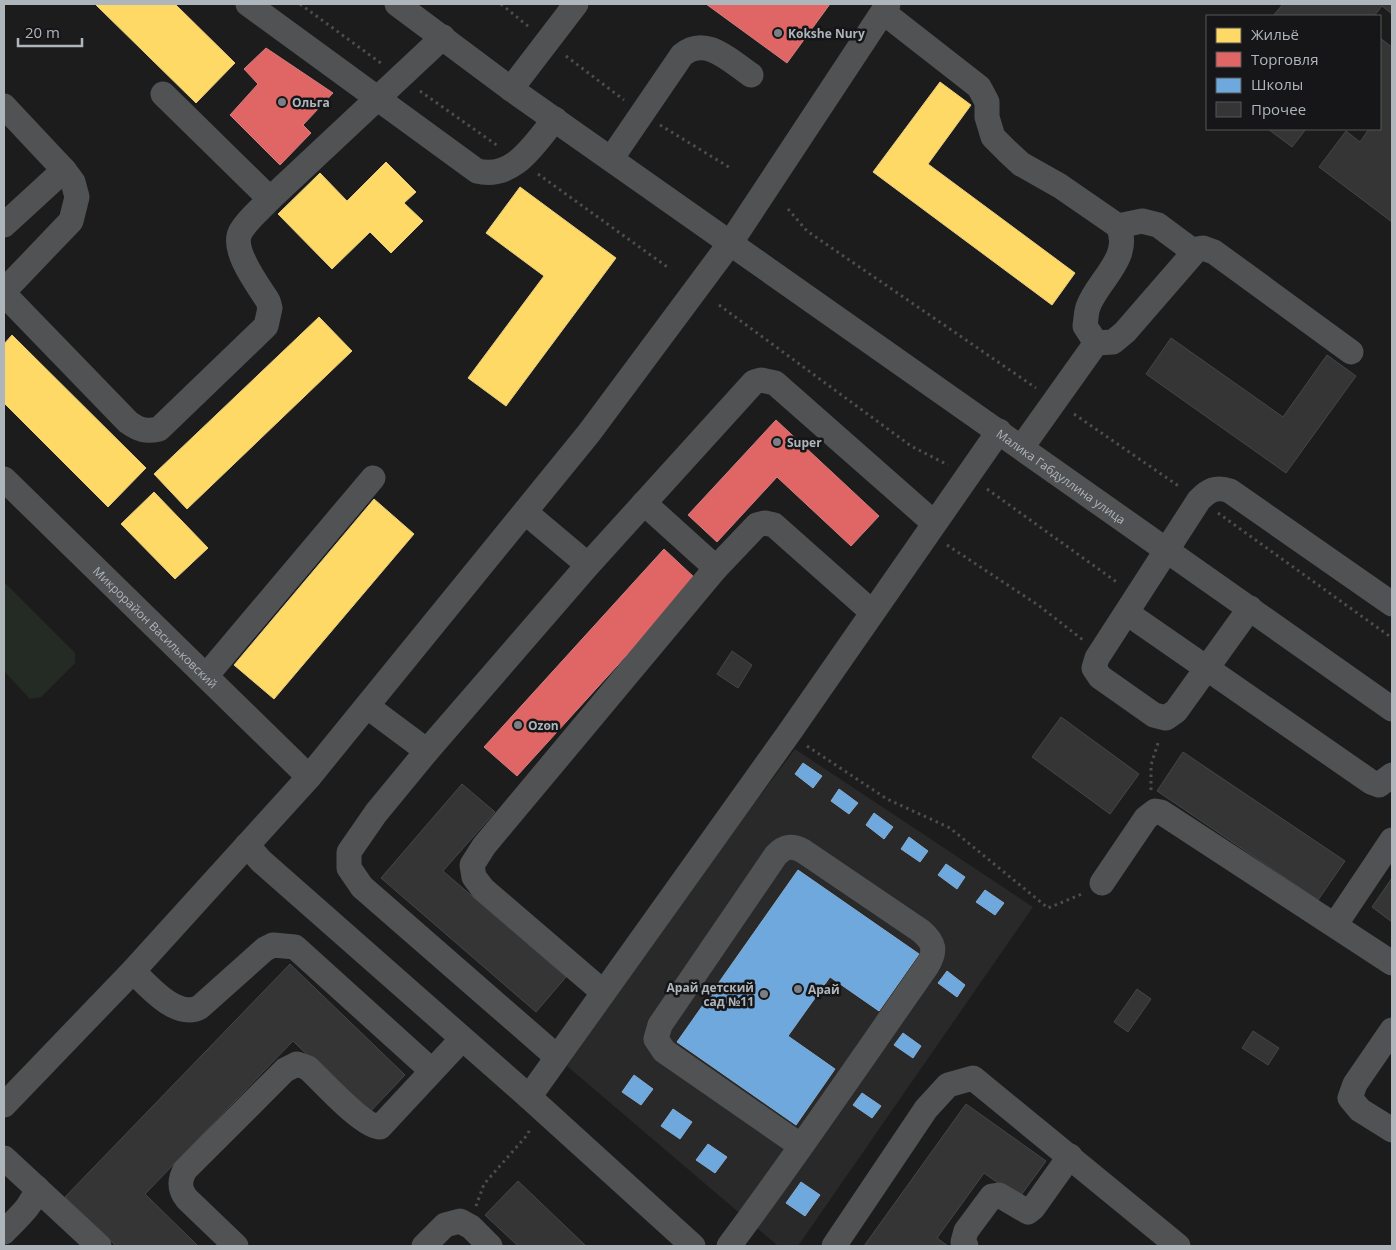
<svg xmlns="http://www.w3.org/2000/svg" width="1396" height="1250" font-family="'Open Sans',sans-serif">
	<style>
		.built { fill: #29292a }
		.green { fill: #242a24 }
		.homes { fill: #ffd966; stroke: #e7ce80 }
		.shops { fill: #e06666; stroke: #d17e80 }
		.schools { fill: #6fa8dc; stroke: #82acd2 }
		.building { fill: #353536; stroke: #444648 }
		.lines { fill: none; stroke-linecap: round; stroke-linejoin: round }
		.path { stroke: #4c4d4f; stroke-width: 3; stroke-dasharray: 2.5 4; stroke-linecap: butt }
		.minor { stroke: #505254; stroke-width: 25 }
		.poi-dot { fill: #7b7f83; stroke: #161618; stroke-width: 2 }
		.labels { text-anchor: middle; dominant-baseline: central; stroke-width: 5; stroke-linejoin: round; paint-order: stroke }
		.poi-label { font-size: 12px; font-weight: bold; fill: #aeb5bb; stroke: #161618; text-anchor: start }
		.street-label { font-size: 12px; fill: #aeb5bb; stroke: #161618 }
	</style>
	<rect width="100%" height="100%" fill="#1c1c1c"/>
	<!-- built -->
	<path class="built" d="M795,749L1033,907L798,1246H778L567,1066L674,911Z"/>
	<!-- green -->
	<path class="green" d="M4,582L75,653V663L41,697L30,699L4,671Z"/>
	<!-- homes -->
	<path class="homes" d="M95,4H175L235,63L196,103Z
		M940,82L971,105L928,164L1075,273L1052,305L873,172Z
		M386,162L416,192L404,203L423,221L391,253L370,232L332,269L278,214L320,173L347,201Z
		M520,187L616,258L506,406L468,378L544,276L486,233Z
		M319,317L352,351L187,509L154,474Z
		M12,335L146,468L108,507L4,403V344Z
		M154,492L208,548L175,579L121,524Z
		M374,499L414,534L274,699L234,665Z"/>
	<!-- shops -->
	<path class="shops" d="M706,4H830L787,63Z
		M266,48L333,93L303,125L311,133L280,165L230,115L258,84L244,69Z
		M776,420L879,516L851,546L777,477L717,542L688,515Z
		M664,549L696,579L517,776L484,747Z"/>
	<!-- schools -->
	<path class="schools" d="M803,763L822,776L813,788L795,774Z
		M839,789L858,803L849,814L831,801Z
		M874,813L893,827L884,839L866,825Z
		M909,837L928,851L920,862L901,849Z
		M946,864L965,877L957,889L938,875Z
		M798,870L919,954L879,1011L830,977L788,1036L835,1069L796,1125L677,1042Z
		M985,890L1004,903L995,915L976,902Z
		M947,971L965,985L957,997L938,983Z
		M903,1033L921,1046L913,1058L894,1045Z
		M634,1075L653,1089L641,1105L622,1092Z
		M862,1093L881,1106L872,1118L853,1105Z
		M673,1109L692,1122L680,1139L661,1126Z
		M708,1144L727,1157L715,1173L696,1160Z
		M801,1182L820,1195L805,1216L786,1203Z"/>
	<!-- building -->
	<path class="building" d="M1283,4H1392V14L1382,6L1374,16H1273Z
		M1380,38L1392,47V222L1319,167L1346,131L1360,142L1369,129H1380Z
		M1268,129H1306L1292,147Z
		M1171,338L1283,417L1327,355L1356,376L1286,473L1146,374Z
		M732,651L752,665L738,688L717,674Z
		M1061,717L1139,774L1110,814L1032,757Z
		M1183,752L1345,861L1318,900L1157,791Z
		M462,784L495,812L443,871L566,977L536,1012L381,878Z
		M1392,878V922L1372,907Z
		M290,964L405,1075L368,1114L293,1041L145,1194L198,1246H116L65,1197Z
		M1137,989L1151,999L1128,1032L1114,1022Z
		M1253,1031L1279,1048L1268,1065L1242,1048Z
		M966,1104L1046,1161L1019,1198L984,1173L937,1238L948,1246H864Z
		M518,1181L586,1246H518L485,1215Z"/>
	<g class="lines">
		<!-- path -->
		<path class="path" d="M300,4L382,64
			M501,4L529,27
			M566,56L624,100
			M420,91L498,146
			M660,125L732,169
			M538,174L670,269
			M788,209L807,231L1036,388
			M719,305L911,446L948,465
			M1074,414L1180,487
			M987,489L1118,583
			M1218,513L1392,638
			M947,545L1038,605L1083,640
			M807,746L887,799L950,828L1048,908L1082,894
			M1151,790V765L1159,740
			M476,1206L484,1184L528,1134L530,1128"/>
		<!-- minor -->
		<g class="minor">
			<path d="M248,4L477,171C514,180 534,144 555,119"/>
			<path id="s1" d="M397,4L511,89L1392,709"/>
			<path d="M883,12L979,87L987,102V117L993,137L1007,151L1021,164L1060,186L1118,226C1133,257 1097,281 1088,307C1086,313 1086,320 1085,326L1096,343"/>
			<path d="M511,89L576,4"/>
			<path d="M163,94L270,199L443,37"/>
			<path d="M4,106L64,170L73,182L77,197L71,221L4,291"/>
			<path d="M611,159L682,55C706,35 730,61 751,75"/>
			<path d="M4,225L64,170"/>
			<path d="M1118,226L1142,221L1158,225L1193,251"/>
			<path d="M4,294L128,422C139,430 146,432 159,429L266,326L270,308L268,301C258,285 230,249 241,231C248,219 261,209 270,199"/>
			<path d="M1022,447L1096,343L1113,342L1125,332L1197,249L1203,248L1214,252L1351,352"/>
			<path id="s2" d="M4,479L309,777"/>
			<path d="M644,503L716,568L757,525L765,523L774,525L872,612"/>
			<path d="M525,512L588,565"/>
			<path d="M1250,608L1176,711L1166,718L1154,715L1100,677L1094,668L1097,658L1199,500C1209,490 1216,486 1230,491L1392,604"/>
			<path d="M1127,613L1371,782L1379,785L1392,775"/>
			<path d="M206,676L373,478"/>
			<path d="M368,707L427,751L588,565L754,382L761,380L775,383L934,523"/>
			<path d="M427,751L376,813L349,852V868L362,887L557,1057"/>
			<path d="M247,845L261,861L529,1097L693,1246"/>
			<path d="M1102,883L1146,818L1155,811L1161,812L1392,963"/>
			<path d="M1335,925L1392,840"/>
			<path d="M133,971C148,986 177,1020 200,1007L265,949L273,945L295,947L431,1070"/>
			<path d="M603,992L483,889L474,877L472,865L484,846L716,568"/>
			<path d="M1392,1030L1355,1084L1350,1098L1360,1110L1392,1130"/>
			<path d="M529,1097L789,733L999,431"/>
			<path d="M4,1105L133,971L309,777L589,433L731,242L888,4"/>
			<path d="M4,1158L99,1246"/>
			<path d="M4,1232C17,1218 32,1207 37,1188"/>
			<path d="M236,1246L187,1199C179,1189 179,1181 185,1170L285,1070L297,1064L308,1068C322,1081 363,1127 380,1127L462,1039"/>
			<path d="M424,1246L445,1225L460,1221L471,1227L490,1246"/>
			<path d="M729,1246C797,1155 861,1060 927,966C936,951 935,943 921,931L803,851C792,845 785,846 776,855L660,1025L656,1039L664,1051L801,1146"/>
			<path d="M834,1246L926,1109L948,1085L973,1078L1178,1246"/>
			<path d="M966,1246L963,1242L966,1231L992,1196L999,1195L1028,1212L1033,1208L1070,1156"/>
		</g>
	</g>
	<!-- markers -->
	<g class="poi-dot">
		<circle cx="778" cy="33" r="5"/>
		<circle cx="282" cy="102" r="5"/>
		<circle cx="777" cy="442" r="5"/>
		<circle cx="518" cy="725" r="5"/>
		<circle cx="798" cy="989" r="5"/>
		<circle cx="764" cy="994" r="5"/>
	</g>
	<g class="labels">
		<!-- poi labels -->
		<g class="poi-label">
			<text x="788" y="33">Kokshe Nury</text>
			<text x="292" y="102">Ольга</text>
			<text x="787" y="442">Super</text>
			<text x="528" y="725">Ozon</text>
			<text x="754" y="987" text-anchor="end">Арай детский<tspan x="754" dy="14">сад №11</tspan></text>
			<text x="808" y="989">Арай</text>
		</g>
		<!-- street labels -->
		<g class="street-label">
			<text stroke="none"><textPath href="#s1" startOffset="815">Малика Габдуллина улица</textPath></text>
			<text stroke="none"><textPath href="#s2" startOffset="212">Микрорайон Васильковский</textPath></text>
		</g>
	</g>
	<!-- border -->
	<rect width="1396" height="1250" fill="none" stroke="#aeb5bb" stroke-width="10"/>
	<!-- legend -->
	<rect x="1206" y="15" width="175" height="115" fill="#161618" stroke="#535659"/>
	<rect x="1216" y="28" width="25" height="15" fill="#ffd966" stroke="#535659"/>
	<text x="1251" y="40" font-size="15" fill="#aeb5bb">Жильё</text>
	<rect x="1216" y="52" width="25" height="15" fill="#e06666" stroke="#535659"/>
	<text x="1251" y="65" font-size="15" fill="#aeb5bb">Торговля</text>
	<rect x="1216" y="78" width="25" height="15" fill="#6fa8dc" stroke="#535659"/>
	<text x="1251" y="90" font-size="15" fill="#aeb5bb">Школы</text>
	<rect x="1216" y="102" width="25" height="15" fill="#353536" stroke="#535659"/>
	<text x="1251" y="115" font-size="15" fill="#aeb5bb">Прочее</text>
	<!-- scale -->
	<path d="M18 38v8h64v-8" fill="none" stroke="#aeb5bb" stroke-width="2.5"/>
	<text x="25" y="38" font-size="15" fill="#aeb5bb" stroke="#161618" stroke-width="4" paint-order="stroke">20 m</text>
</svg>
